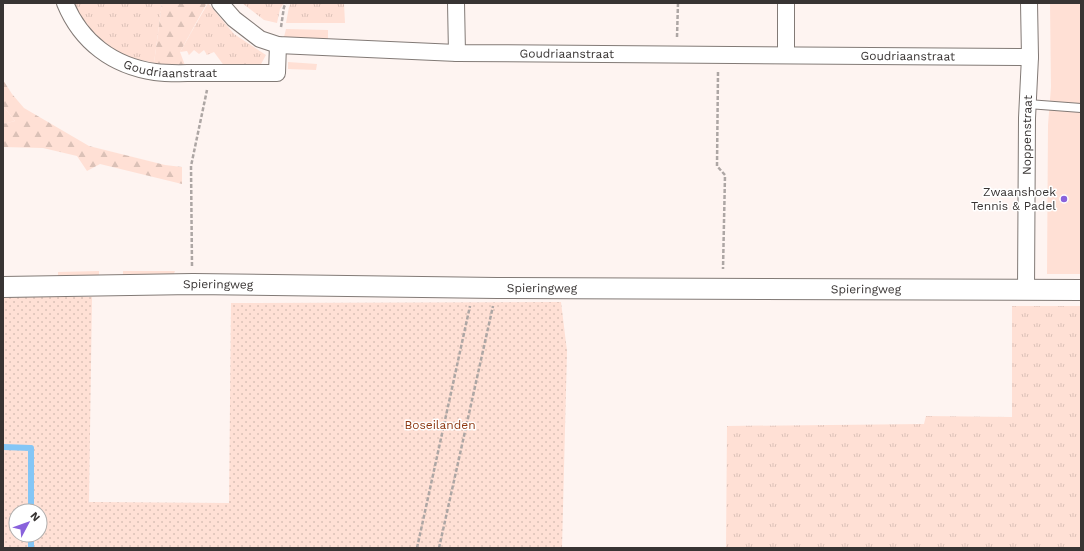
<svg xmlns="http://www.w3.org/2000/svg" width="1084" height="551" font-family="'Work Sans',sans-serif">
	<style>
		.grass { fill: url(#grass-tufts) }
		.forest { fill: url(#forest-firs) }
		.park { fill: url(#park-dots); fill-rule: evenodd }
		.garden { fill: #ffe0d5 }
		.lines { fill: none; stroke-linecap: round; stroke-linejoin: round }
		.stream { stroke: #84c6f6; stroke-width: 6 }
		.service-casing { stroke: #827a76; stroke-width: 10 }
		.minor-casing { stroke: #827a76; stroke-width: 18 }
		.tertiary-casing { stroke: #827a76; stroke-width: 22 }
		.path { stroke: #ada6a4; stroke-width: 2.5; stroke-dasharray: 4 2; stroke-linecap: butt }
		.service { stroke: #fff; stroke-width: 8 }
		.minor { stroke: #fff; stroke-width: 16 }
		.tertiary { stroke: #fff; stroke-width: 20 }
		.poi-dot { fill: #8962dc; stroke: #fff; stroke-width: 1.5 }
		.labels { text-anchor: middle; dominant-baseline: central; stroke-width: 3; stroke-linejoin: round; paint-order: stroke }
		.street-label { font-size: 12px; fill: #383433; stroke: #fff }
		.poi-label { font-size: 12px; fill: #383433; stroke: #fff; text-anchor: end }
		.park-label { font-size: 12px; fill: #8d3811; stroke: #fff }
	</style>
	<defs>
		<pattern id="grass-tufts" width="24" height="20" patternUnits="userSpaceOnUse"><rect width="24" height="20" fill="#ffe0d5"/><path d="M3 7l-1-3M5 7V3M7 7l1-3M15 17l-1-3M17 17v-4M19 17l1-3" fill="none" stroke="#dbc1b7"/></pattern>
		<pattern id="forest-firs" width="22" height="20" patternUnits="userSpaceOnUse"><rect width="22" height="20" fill="#ffe0d5"/><path d="M5 1l3.5 6h-7zM16 11l3.5 6h-7z" fill="#dbc1b7"/></pattern>
		<pattern id="park-dots" width="8" height="8" patternUnits="userSpaceOnUse"><rect width="8" height="8" fill="#ffe0d5"/><path d="M2 2h.1M6 6h.1" fill="none" stroke="#dbc1b7" stroke-width="1.8" stroke-linecap="round"/></pattern>
	</defs>
	<rect width="100%" height="100%" fill="#fef4f1"/>
	<!-- grass -->
	<path class="grass" d="M74,3H162L154,63L120,55L90,33L77,11Z
		M208,3L234,34L266,55L260,66L225,67L214,52L207,55L204,50L199,54L194,50L189,55L187,51L180,52Z
		M242,3H284L280,9L277,23L264,20Z
		M291,3H344L345,23H286L289,7Z
		M3,106L15,121L3,124Z
		M1012,306H1081V548H726L727,426L924,424L926,416L1012,417Z"/>
	<!-- forest -->
	<path class="forest" d="M162,3H207L180,52L186,68L154,63Z
		M3,80L12,94L24,108L89,146L165,165L182,167V184L100,164L87,171L77,156L43,148L3,147V124L15,121L3,106Z"/>
	<!-- park -->
	<path class="park" d="M3,296L92,297L89,502L229,503L231,303L561,302L567,351L562,548H3ZM16,511H40V535H16Z"/>
	<!-- garden -->
	<path class="garden" d="M1050,3H1081V274H1047L1048,125L1051,87Z
		M286,29L328,30V43L297,41L284,37Z
		M288,62L317,64L316,70L288,69Z
		M99,271V277H58V272Z
		M123,271H175L173,276H123Z"/>
	<g class="lines">
		<!-- stream -->
		<path class="stream" d="M3,447L31,448V511
			M31,535V548"/>
		<defs>
			<path id="service" d="M1028,104L1081,108"/>
			<g id="minor">
				<path id="s1" d="M65,3C81,42 113,66 155,72C169,74 184,73 198,73C224,73 251,73 277,73L278,45"/>
				<path id="s2" d="M220,3L234,19L260,39L278,45L457,53L1030,57"/>
				<path d="M456,3L457,53"/>
				<path d="M786,55V3"/>
				<path id="s3" d="M1026,290L1027,118L1030,57L1029,3"/>
			</g>
			<g id="tertiary">
				<path id="s4" d="M3,287L193,284L497,288L1081,290"/>
			</g>
		</defs>
		<!-- service casing -->
		<use href="#service" class="service-casing"/>
		<!-- minor casing -->
		<use href="#minor" class="minor-casing"/>
		<!-- tertiary casing -->
		<use href="#tertiary" class="tertiary-casing"/>
		<!-- path -->
		<path class="path" d="M281,27L284,7L286,3
			M677,37L678,3
			M718,72L717,166L725,175L723,269
			M192,266L191,166L207,90
			M417,548L470,306
			M439,548L493,306"/>
		<!-- service -->
		<use href="#service" class="service"/>
		<!-- minor -->
		<use href="#minor" class="minor"/>
		<!-- tertiary -->
		<use href="#tertiary" class="tertiary"/>
	</g>
	<!-- markers -->
	<circle class="poi-dot" cx="1064" cy="199" r="4"/>
	<g class="labels">
		<!-- street labels -->
		<g class="street-label">
			<text stroke="none"><textPath href="#s2" startOffset="362">Goudriaanstraat</textPath></text>
			<text stroke="none"><textPath href="#s2" startOffset="703">Goudriaanstraat</textPath></text>
			<text stroke="none"><textPath href="#s1" startOffset="134">Goudriaanstraat</textPath></text>
			<text stroke="none"><textPath href="#s3" startOffset="155">Noppenstraat</textPath></text>
			<text stroke="none"><textPath href="#s4" startOffset="215">Spieringweg</textPath></text>
			<text stroke="none"><textPath href="#s4" startOffset="539">Spieringweg</textPath></text>
			<text stroke="none"><textPath href="#s4" startOffset="863">Spieringweg</textPath></text>
		</g>
		<!-- poi labels -->
		<g class="poi-label">
			<text x="1056" y="192">Zwaanshoek<tspan x="1056" dy="14">Tennis &amp; Padel</tspan></text>
		</g>
		<!-- park labels -->
		<g class="park-label">
			<text x="440" y="425">Boseilanden</text>
		</g>
	</g>
	<!-- border -->
	<rect width="1084" height="551" fill="none" stroke="#383433" stroke-width="8"/>
	<!-- north arrow -->
	<g transform="translate(28 523) rotate(49)"><circle r="19" fill="#ffffff" stroke="#afaead"/>
	<path d="M0-3L7 15L0 10L-7 15Z" fill="#8962dc"/>
	<text y="-6" font-size="11" font-weight="bold" text-anchor="middle" fill="#383433">N</text>
	</g>
</svg>
